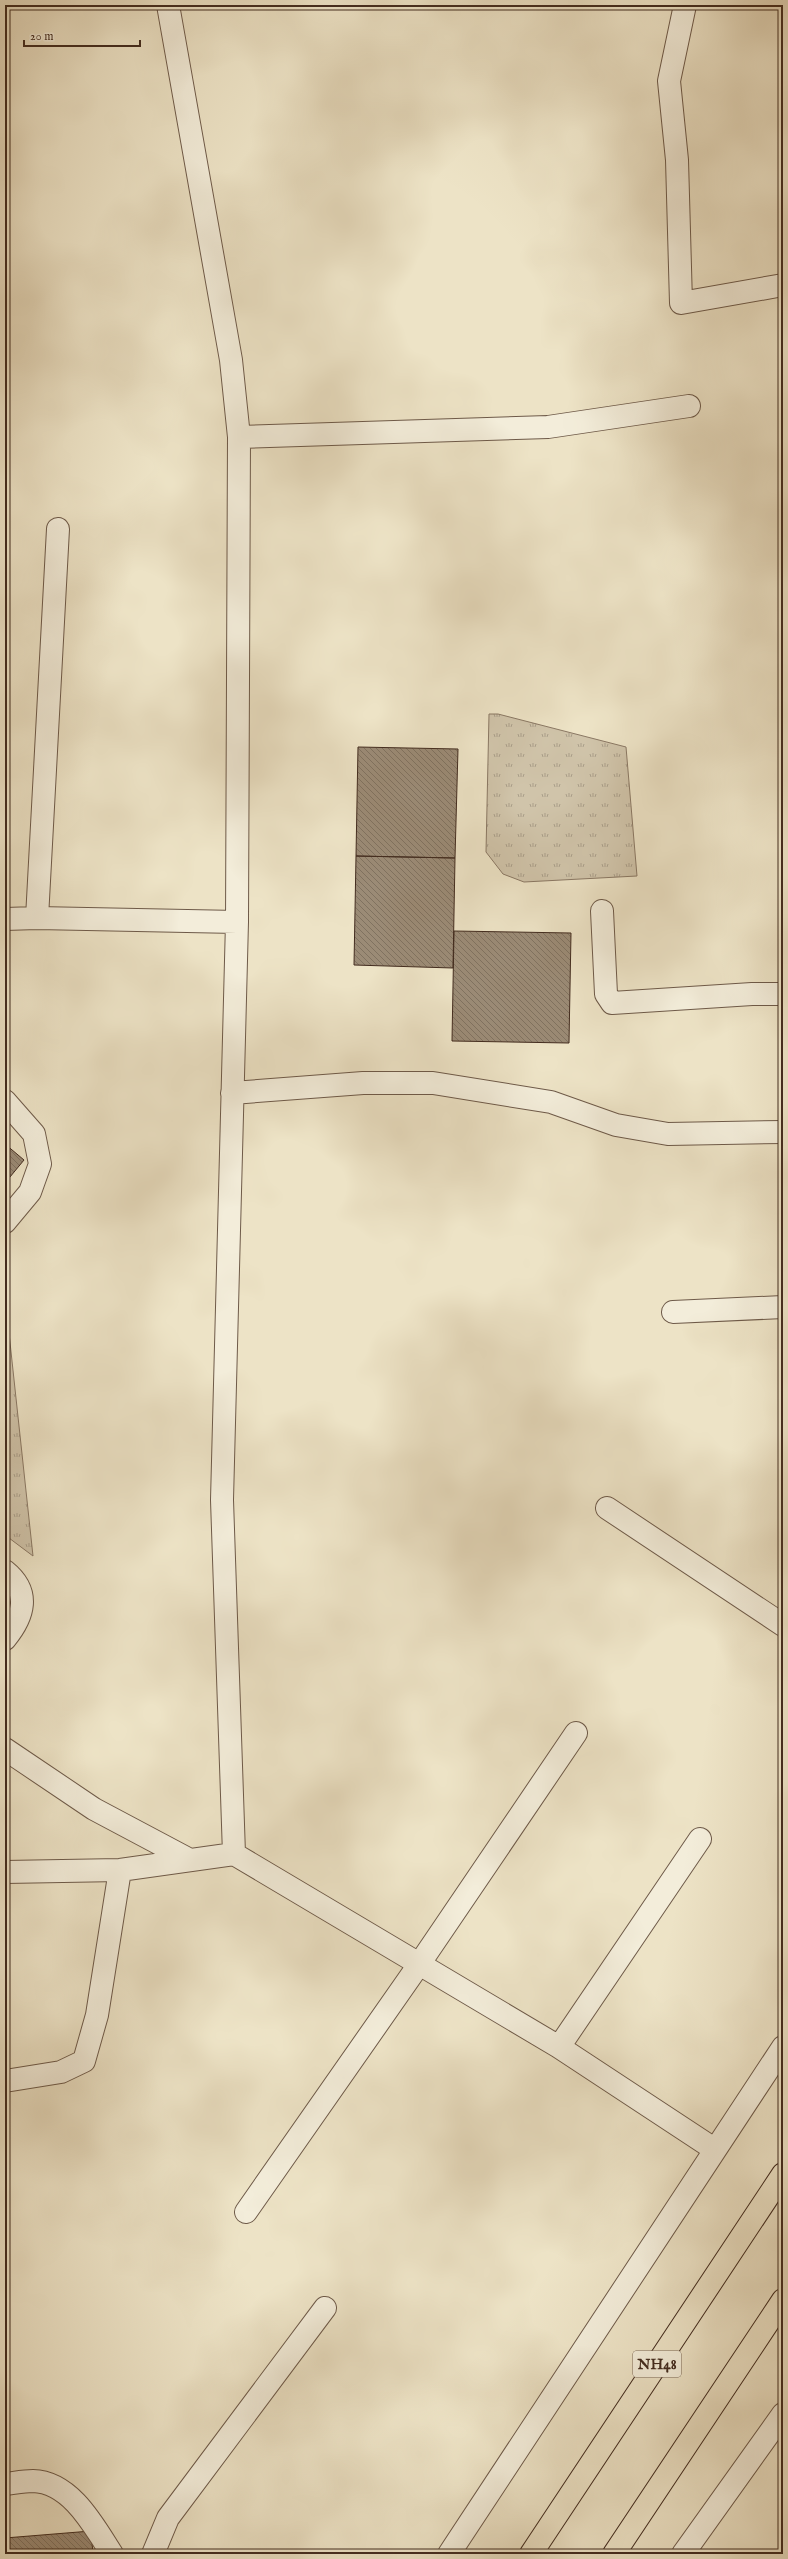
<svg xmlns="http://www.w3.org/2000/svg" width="788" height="2559" font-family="'IM FELL English',serif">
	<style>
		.park { fill: url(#park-tufts); stroke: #8a7864 }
		.building { fill: url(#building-back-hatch); stroke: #432c1f }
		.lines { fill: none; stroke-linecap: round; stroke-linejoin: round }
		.minor-casing { stroke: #6e5a49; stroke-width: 24 }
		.highway-casing { stroke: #432c1f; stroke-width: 24 }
		.minor { stroke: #f3edda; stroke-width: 22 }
		.highway { stroke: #ede3c6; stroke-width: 22 }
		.labels { text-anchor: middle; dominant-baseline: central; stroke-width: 3.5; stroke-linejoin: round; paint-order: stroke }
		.shield { fill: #f3edda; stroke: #786657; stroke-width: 1 }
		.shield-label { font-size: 15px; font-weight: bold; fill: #432c1f }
	</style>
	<defs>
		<pattern id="park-tufts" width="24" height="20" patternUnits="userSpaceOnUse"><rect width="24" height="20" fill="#d0c4aa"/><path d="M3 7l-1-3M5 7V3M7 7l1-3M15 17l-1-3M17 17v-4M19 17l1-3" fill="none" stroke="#aa9f8a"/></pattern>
		<pattern id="building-back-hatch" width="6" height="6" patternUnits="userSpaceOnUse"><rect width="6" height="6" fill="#9b8b76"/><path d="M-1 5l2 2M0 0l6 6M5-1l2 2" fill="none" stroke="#807260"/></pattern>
	</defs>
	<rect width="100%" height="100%" fill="#ede3c6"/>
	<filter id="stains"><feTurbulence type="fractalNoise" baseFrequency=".005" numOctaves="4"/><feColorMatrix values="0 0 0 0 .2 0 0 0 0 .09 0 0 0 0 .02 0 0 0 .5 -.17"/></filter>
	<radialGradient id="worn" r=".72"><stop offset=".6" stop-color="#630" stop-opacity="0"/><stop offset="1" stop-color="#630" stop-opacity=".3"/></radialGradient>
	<!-- park -->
	<path class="park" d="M489,714H498L626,747L637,876L524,882L503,874L486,852Z
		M5,1296L33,1556L5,1535Z"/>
	<!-- building -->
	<path class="building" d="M358,747L458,749L455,858L356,856Z
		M356,856L455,858L453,968L354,965Z
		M454,931L571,933L569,1043L452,1041Z
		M5,1144L24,1160L5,1183Z
		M91,2531L93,2554H5V2538Z"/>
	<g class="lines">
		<defs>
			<path id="minor" d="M168,5L231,360L239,437L237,922L222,1500L234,1854
				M685,5L669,81L677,160L681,303L783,285
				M239,437L548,427L689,406
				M602,911L606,994L612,1003L752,994H783
				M37,918L58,529
				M5,919L37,918L237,922
				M232,1093L363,1083H433L551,1102L616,1125L668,1134L783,1132
				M5,1101L34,1134L40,1164L30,1192L5,1222
				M673,1312L783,1307
				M607,1508L783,1625
				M5,1571C31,1592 24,1616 5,1639
				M5,1749L94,1809L190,1860
				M5,1872L120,1870L234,1854L559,2047L714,2149
				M559,2047L700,1839
				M5,2081L61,2072L84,2061L97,2015L120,1870
				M246,2212L420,1963L576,1733
				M5,2484C14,2483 24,2481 33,2481C71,2482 94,2526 112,2554
				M153,2554L168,2518L325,2308
				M449,2554L783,2047
				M683,2554L783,2414"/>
			<path id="highway" d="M531,2554L783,2174
				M614,2554L783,2300"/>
		</defs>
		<!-- minor casing -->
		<use href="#minor" class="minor-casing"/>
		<!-- highway casing -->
		<use href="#highway" class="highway-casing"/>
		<!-- minor -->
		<use href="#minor" class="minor"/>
		<!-- highway -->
		<use href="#highway" class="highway"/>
	</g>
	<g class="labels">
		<!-- shield labels -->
		<rect class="shield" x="633" y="2351" width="48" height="26" rx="3"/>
		<g class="shield-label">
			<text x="657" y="2364">NH48</text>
		</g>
	</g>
	<!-- margin -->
	<rect width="788" height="2559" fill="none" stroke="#ede3c6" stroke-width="20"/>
	<rect x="6" y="6" width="776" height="2547" fill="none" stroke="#432c1f" stroke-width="2"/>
	<rect x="10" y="10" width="768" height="2539" fill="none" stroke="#432c1f"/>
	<!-- scale -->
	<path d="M24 40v6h116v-6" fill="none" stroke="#432c1f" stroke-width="2"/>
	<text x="30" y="40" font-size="12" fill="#432c1f" stroke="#f3edda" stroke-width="3" paint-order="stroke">20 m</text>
	<rect width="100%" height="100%" filter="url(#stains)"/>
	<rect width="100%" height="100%" fill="url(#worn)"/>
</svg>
